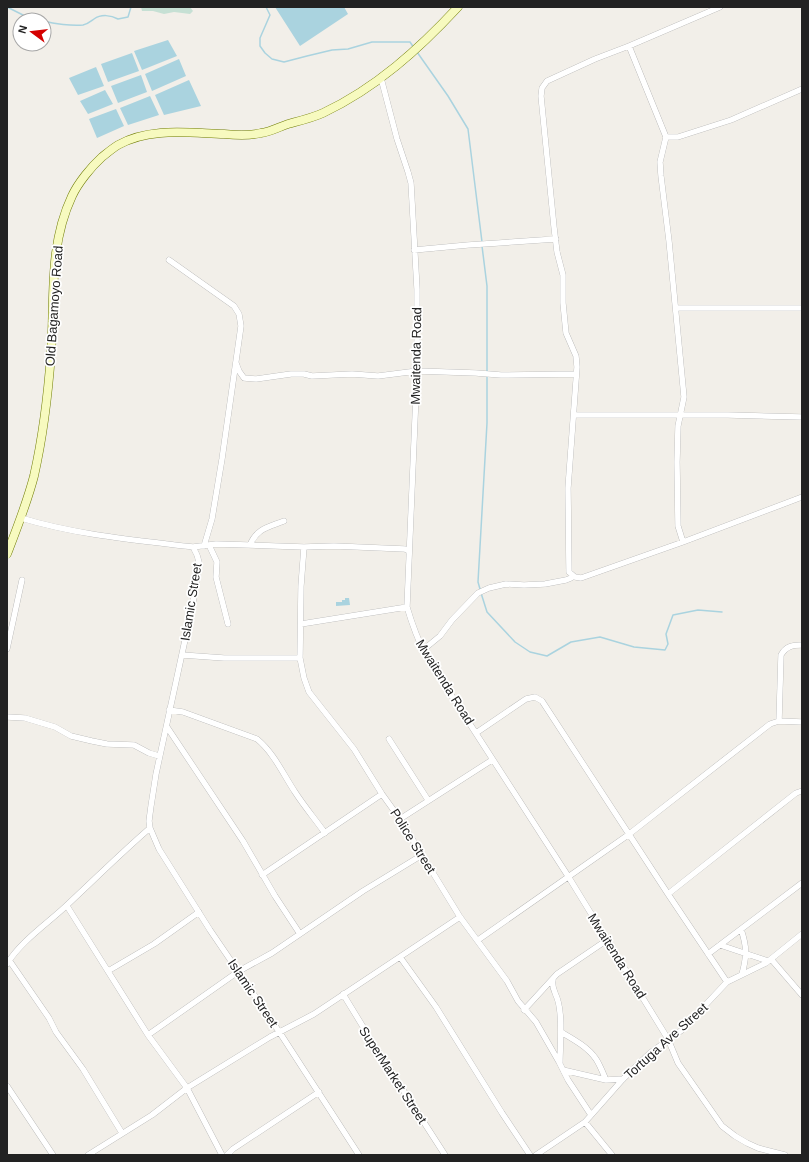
<svg xmlns="http://www.w3.org/2000/svg" width="809" height="1162" font-family="Arial,sans-serif">
	<style>
		.wetland { fill: #c6e0d4 }
		.water { fill: #aad3df }
		.lines { fill: none; stroke-linecap: round; stroke-linejoin: round }
		.stream { stroke: #aad3df; stroke-width: 1.5 }
		.street-casing { stroke: #a9a9a9; stroke-width: 6 }
		.secondary-casing { stroke: #707d05; stroke-width: 9 }
		.street { stroke: #fff; stroke-width: 5.5 }
		.secondary { stroke: #f7fabf; stroke-width: 8 }
		.labels { text-anchor: middle; dominant-baseline: central; stroke-width: 3.5; stroke-linejoin: round; paint-order: stroke }
		.street-label { font-size: 13px; fill: #222; stroke: #fff }
	</style>
	<rect width="100%" height="100%" fill="#f2efe9"/>
	<!-- wetland -->
	<path class="wetland" d="M141,7H190L193,11L190,14L174,12L164,14L153,11H142Z"/>
	<!-- water -->
	<path class="water" d="M275,7H344L348,14L300,46Z
		M168,40L177,56L142,70L134,51Z
		M132,53L139,71L108,82L101,64Z
		M179,59L186,76L152,91L145,74Z
		M96,67L104,86L78,95L69,78Z
		M141,75L147,92L118,103L111,86Z
		M189,80L201,106L164,115L155,95Z
		M105,90L113,104L88,114L80,101Z
		M150,96L159,115L128,125L120,108Z
		M116,109L124,126L97,138L89,119Z
		M345,598H349L350,605L336,606V602H342V600H345Z"/>
	<g class="lines">
		<!-- stream -->
		<path class="stream" d="M7,7L25,16L39,20
			M266,7L270,15L260,38V46L265,53L272,59L284,62L307,56L332,50L348,49L372,42H410L414,48
			M44,21C54,24 72,26 83,25C88,24 90,22 94,19C101,14 111,15 118,19L128,17L131,7
			M417,52L448,96L468,129L482,242
			M482,246L487,286V372
			M480,589L478,582L487,423V376
			M481,593L487,612L515,642L530,652L547,656L571,642L600,637L634,647L665,650L668,644L666,634L673,615L698,610L722,612"/>
		<defs>
			<path id="street" d="M720,7L629,46L595,59L547,81L542,88L541,96L554,227L557,252L563,275V303L566,333L576,356L577,367L568,488L569,572L575,577L581,578L683,542L802,497
				M629,46L666,137L660,162L661,176L669,241L684,397L678,426L677,462L678,526L683,542
				M381,78L397,139L408,172L411,183L417,289V371L407,607C412,624 418,640 426,656L568,876L668,1039L678,1063L722,1126L735,1136L747,1143L758,1148L785,1155
				M666,137H678L731,120L802,89
				M414,250L468,245L556,239
				M169,260L234,306L239,314L241,326L222,459L212,519L204,546
				M676,308H802
				M236,363L239,371L244,378L256,379L291,374H304L312,376L352,374L378,376L417,371L476,373L501,375L576,374
				M574,415H728L802,417
				M209,545L217,562L216,577L228,624
				M250,545C257,528 269,527 284,521
				M193,547L216,544L304,547L334,546L405,549L409,551
				M304,547L301,586L300,658L304,678L309,692L354,749L382,794L400,819L460,917L507,981L518,1001L536,1022L559,1062L568,1080L591,1115
				M301,624L407,607
				M7,649L22,580
				M423,650L440,636L452,620L478,593L489,588L506,584L524,585L545,584L566,580L571,578L573,576
				M182,655L224,658H300
				M169,710L183,712L257,739C274,753 283,774 295,792C304,806 315,819 325,833
				M7,717L25,718L55,727L71,736L92,741L107,744L134,745L149,753L159,756
				M779,721L781,655C786,646 793,645 802,645
				M167,727L243,841L275,896L300,934
				M476,733L526,699L535,697L542,701L668,894L727,982
				M389,739L428,800
				M400,819L492,760
				M150,828L159,849L210,930L280,1033L359,1155
				M262,875L382,794
				M668,894L796,793L802,791
				M67,906L148,1035L187,1088L222,1155
				M741,929C747,947 747,956 742,974
				M478,940L628,835L770,724L779,721L802,722
				M720,945L768,961
				M708,954L802,883
				M400,957L436,1007L502,1113L530,1155
				M771,959L802,995
				M9,960L49,1018L56,1032L83,1069L122,1133
				M7,964C20,942 48,923 66,906C94,880 121,853 150,828L149,821L151,806L156,774L193,603L198,572L199,562L197,555L193,547C135,540 77,535 21,518
				M108,971L154,944L199,912
				M553,980C551,988 556,993 558,1001C563,1019 560,1043 560,1062
				M343,994L376,1048L445,1155
				M524,1010L557,974L607,940
				M561,1032C573,1039 588,1047 596,1059C600,1065 603,1073 606,1080
				M148,1035L239,971L272,953L363,891L422,855
				M563,1070L606,1080L623,1079
				M7,1086L53,1155
				M585,1122L612,1155
				M88,1155L152,1115L187,1088L270,1037L314,1014L460,917
				M227,1155L233,1149L319,1092
				M536,1155L585,1122L623,1079L650,1053L682,1030L727,982L766,963L802,934"/>
			<path id="secondary" d="M7,554C17,528 27,503 34,476C43,436 48,395 51,354C55,299 48,247 72,196C78,183 91,167 102,157C107,153 113,148 118,145C149,127 189,133 224,134C235,135 249,136 261,133C270,132 279,127 288,124C299,121 312,118 323,113C376,88 419,49 458,7"/>
		</defs>
		<!-- street casing -->
		<use href="#street" class="street-casing"/>
		<!-- secondary casing -->
		<use href="#secondary" class="secondary-casing"/>
		<!-- street -->
		<use href="#street" class="street"/>
		<!-- secondary -->
		<use href="#secondary" class="secondary"/>
	</g>
	<g class="labels">
		<!-- street labels -->
		<g class="street-label">
			<text transform="translate(54 306) rotate(-86)">Old Bagamoyo Road</text>
			<text transform="translate(416 356) rotate(-89)">Mwaitenda Road</text>
			<text transform="translate(191 602) rotate(-81)">Islamic Street</text>
			<text transform="translate(445 682) rotate(58)">Mwaitenda Road</text>
			<text transform="translate(413 841) rotate(58)">Police Street</text>
			<text transform="translate(617 956) rotate(58)">Mwaitenda Road</text>
			<text transform="translate(253 993) rotate(56)">Islamic Street</text>
			<text transform="translate(666 1041) rotate(-42)">Tortuga Ave Street</text>
			<text transform="translate(393 1075) rotate(57)">SuperMarket Street</text>
		</g>
	</g>
	<!-- border -->
	<rect width="809" height="1162" fill="none" stroke="#222222" stroke-width="16"/>
	<!-- north arrow -->
	<g transform="translate(32 32) rotate(285)"><circle r="19" fill="#ffffff" stroke="#a7a7a7"/>
	<path d="M0-3L7 15L0 10L-7 15Z" fill="#d40000"/>
	<text y="-6" font-size="11" font-weight="bold" text-anchor="middle" fill="#222222">N</text>
	</g>
</svg>
